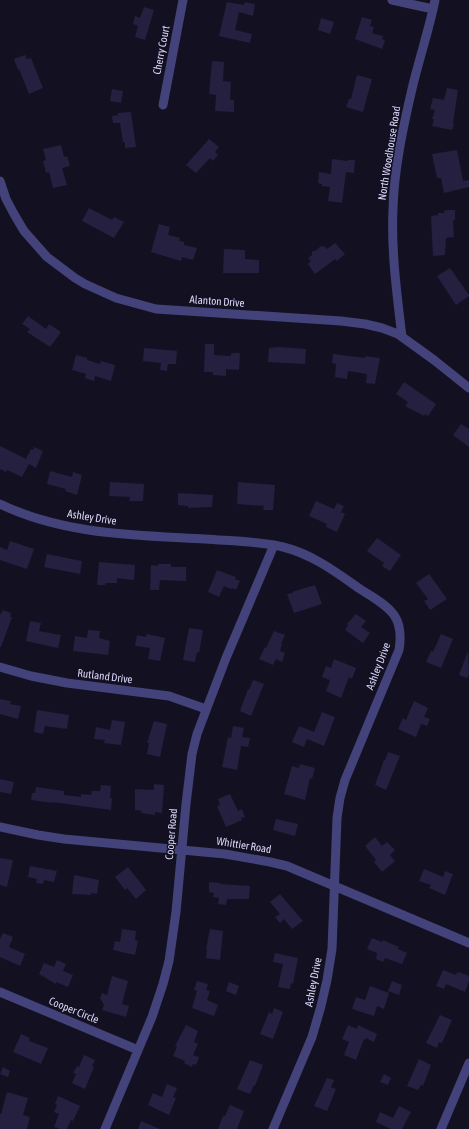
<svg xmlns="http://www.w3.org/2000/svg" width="469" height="1129" font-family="'Asap Condensed',sans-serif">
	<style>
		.building { fill: #251f40 }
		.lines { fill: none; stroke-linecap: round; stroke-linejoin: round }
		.minor { stroke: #43427a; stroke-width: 9 }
		.labels { text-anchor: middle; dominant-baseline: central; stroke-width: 3; stroke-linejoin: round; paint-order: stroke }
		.street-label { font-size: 11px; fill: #dad6fa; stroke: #131121 }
	</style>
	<rect width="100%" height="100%" fill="#131121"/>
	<!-- building -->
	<path class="building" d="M227,2L244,5L245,2L255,4L253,16L239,12L235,30L252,34L250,43L219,36Z
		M144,7L154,10L145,40L135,37L138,26L133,24L135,16L140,18Z
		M362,17L372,20L370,26L374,27L372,33L383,36L382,39L385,40L382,49L355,39Z
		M321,18L334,22L330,34L318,30Z
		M25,55L27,59L31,58L43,88L29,94L19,69L18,70L14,59Z
		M212,61L224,62L223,81L231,82L230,100H234V112L215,111L216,95L209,94Z
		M357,75L372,79L363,112L346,107L349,99H351Z
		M447,88L458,90L453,123L454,124L452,130L432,126L434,119H432L435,110L430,109L433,98L444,100Z
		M112,89L123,91L121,103L110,101Z
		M131,112L136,147L125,148V142H123L120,123H113L112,116L118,115V113Z
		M209,139L219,147L215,152L218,155L213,161L210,158L196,173L186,165Z
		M61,145L64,157L67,156L70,166L62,168L67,185L53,188L49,172L46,173L43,161L46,160L43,149Z
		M457,150L463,181L469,180V187L444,193L441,178H437L432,154Z
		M332,159L348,161V160H355L354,173L346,172L342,203L328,201L330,187L322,186V184L318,183L319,172L331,174Z
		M89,208L112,220L114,217L124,222L114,238L82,221Z
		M447,210H455V220H453L454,237L446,238L445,255L433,256L431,216L438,215V213H444V211Z
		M159,224L170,227L168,235L180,238L179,241L184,242V245L197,248L193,260L182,257L181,261L151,252Z
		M335,243L345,254L337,261L335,259L315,274L308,264L311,261L308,258L312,255V251H315L321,246L322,247L324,246L327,249Z
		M224,249L245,250V259L259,260V273H223Z
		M450,268L469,295V296L456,305L437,276Z
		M28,316L46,329L49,324L61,332L50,347L27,332L30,329L22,324Z
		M205,344H214V355L231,356V354L233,353H240L239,370L226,369V376L213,375V372H204Z
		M279,347L306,349L305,364L268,362L269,348Z
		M144,348L177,351L176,364H168L167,371L160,370L161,363L143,361Z
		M333,354L365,358V356L380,358L375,384L366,383L367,374L348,371L347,379L335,377L336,364L332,363Z
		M76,355L87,358V360L100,364L101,361L115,365L111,381L95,376L94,381L85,378L86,374L72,370Z
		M404,382L436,404L428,416L425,414L424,416L405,406L408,402L396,394Z
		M461,424L469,429V447L453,435Z
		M0,446L26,459L31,449L33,450L34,447L43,451L36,468L29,464L22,477L7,470L6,472L0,469Z
		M50,471L72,477L73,472L82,475L77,495L65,491L66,489L47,484Z
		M110,482L144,484L143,501H129L130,497L109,496Z
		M238,482L275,485L273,510H263L264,506L237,504Z
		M178,493L213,495L212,507L188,508V506L178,505Z
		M316,501L334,509L337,503L344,506L341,512L345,514L337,532L326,527L327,524L309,516Z
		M377,538L401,555L390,571L382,566L384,563L367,551Z
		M10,541L34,549L27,569L0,560V547L7,550Z
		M47,554L82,561L80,574L44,567Z
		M99,562L135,565L134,580L117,578V583H105V585H97Z
		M158,564H171V567H186V581L160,580L159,590H150L151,565L158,566Z
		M217,570L236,577L235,579L240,581L236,590L232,588L231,589L224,586L219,597L208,592Z
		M429,574L447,599L430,610L424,601L428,599L416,583Z
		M315,585L322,604L294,613L287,594L293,593L292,592Z
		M3,610L11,613L10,617H12L1,647H0V613L1,614Z
		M356,614L366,621L361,627L370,633L363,643L345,630L348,625L347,624Z
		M30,621L41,623L39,631L61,635L58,648L26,641Z
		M189,628L203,630L199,653L197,652L195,662L183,660Z
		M88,630L100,631L99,638L110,641L108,655L73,651L75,636L87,638Z
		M274,631L285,635L281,644H282L280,651L285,653L282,662L276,659L273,665L259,659L265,647L266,648Z
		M147,634L165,638L160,661L148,659L150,648L135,646L137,635L146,637Z
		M441,634L453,639L441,668L426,662L431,651L433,652Z
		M468,651L469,674L467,678L459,675Z
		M334,659L356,668L352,679L349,677L341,698L326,691L330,680L322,677L326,666L331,668Z
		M253,680L264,684L251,716L240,711L248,689L249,690Z
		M0,699L11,701L10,704L21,706L18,719L0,714Z
		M414,701L428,708L424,717L430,719L427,726L421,724L416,737L398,729L403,718L406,720Z
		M37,710L69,715L67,729L45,726L43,734L34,732Z
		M322,712L335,717L324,746L307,739L304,747L292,742L299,726L314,732Z
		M112,720L125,722L121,745L104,743L105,740L94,739L96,727L110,730Z
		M154,721L167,724L160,757L147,754L149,743H147Z
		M233,726L244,728L242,737L250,738L248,747L241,746L237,770L222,767L228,737L231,738Z
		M388,752L400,756L386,790L375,785L384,760H385Z
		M300,764L315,768L312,779L310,778L305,800L284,794L292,766L299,768Z
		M0,779L14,782L11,794L0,792Z
		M154,784L164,785L162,813L155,812V815L141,813L142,811L135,810V789L154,790Z
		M101,785L111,786L110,798H112L111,810L52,802V803L31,800L32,793H35L36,787L64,791V795L81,797V794L91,795L92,791H100Z
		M230,794L238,811L242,809L245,817L241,818L242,820L226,827L217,806L220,805L218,799Z
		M276,819L298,824L295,836L273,830Z
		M375,837L382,846L387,842L395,850L390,855L395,861L382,872L374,862L376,860L365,846Z
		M0,858L13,860L7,887L0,885Z
		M30,866L57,871L54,882L44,880L43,884L36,883L37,879L28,877Z
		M128,867L146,890L136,899L127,888L125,890L115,877Z
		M424,869L443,877L445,871L453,874L445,895L429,888L431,885L419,881Z
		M74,875L99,880L97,894L91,893V895L72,894Z
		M209,882L220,883V884L250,886L249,899H227L226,905L218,904L219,898L213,897L214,893L209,892Z
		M280,894L303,921L292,929L284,919L280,923L275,917L280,914L270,902Z
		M122,929L136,931L135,940L138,941L135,955L113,950L115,941L120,942Z
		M210,929L223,931L220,960L206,958L207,949H206Z
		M3,933L13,937L9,947L25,954L20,966L0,957V939Z
		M372,938L382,942L383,940L399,947L398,949L407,953L402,964L385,958L383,962L376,959L377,953L367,949Z
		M275,953L298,958L293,984L291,983L290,989L278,987L283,964L273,962Z
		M57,960L66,964L63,971L73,975L68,987L56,982V984L39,974L44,963L54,967Z
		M443,970L456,975L457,972L459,973V972L469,976V981L465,992L446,984L444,989L436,986Z
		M112,976L128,981L122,1004L129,1006L126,1017L102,1010L104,1005L100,998L102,993L107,995Z
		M197,981L208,984L206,990L210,991L207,1000L218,1005L214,1016L192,1008L197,991L194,990Z
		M392,981L402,985L399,995L388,991Z
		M229,982L239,986L236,995L226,991Z
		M370,986L389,993L384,1009L377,1006L374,1016L352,1009L356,997L365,1000Z
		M274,1008L283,1012L273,1039L260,1034L269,1012L272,1014Z
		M440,1015L452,1020L442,1043L439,1042L437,1048L426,1043Z
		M186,1025L198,1031L194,1042L198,1044L193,1055L199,1057L196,1065L193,1064L192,1067L184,1063L185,1061L173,1056L177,1047L175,1046Z
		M348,1025L357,1029L358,1025L377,1034L374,1042L366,1038L365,1040L364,1039L356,1060L344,1055L349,1042L342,1039Z
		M21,1034L30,1038L29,1041L48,1048L41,1064L13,1052Z
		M84,1055L95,1060L92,1066L94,1067L85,1089L72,1083L76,1074L73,1073L77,1066L79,1067Z
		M419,1059L431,1065L423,1086L421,1085L418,1090L407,1086Z
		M250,1060L263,1065L255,1086L254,1085L250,1094L237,1089Z
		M3,1067L10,1071L8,1077L0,1074Z
		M384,1074L391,1078L388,1085L380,1082Z
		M327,1078L334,1080L331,1087L336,1089L327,1111L314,1106Z
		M167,1084L177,1088L173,1097L176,1098L169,1115L148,1105L153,1093L162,1097Z
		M7,1092L28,1098L23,1115L30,1117L27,1129H0V1114H1Z
		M58,1096L80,1106L73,1121L71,1120L67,1129H60L54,1127L59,1114L54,1112L57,1105L55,1104Z
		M230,1105L244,1111L237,1129H218L223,1116H225Z
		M399,1106L411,1112L402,1129H391L376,1122L380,1112L393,1118Z
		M141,1121L160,1129H138Z"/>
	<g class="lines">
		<!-- minor -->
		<path class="minor" d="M392,0L433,9
			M163,105L183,0
			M0,181L6,199L14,214L24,231L47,257L75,278L85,284L116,298L156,309L341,321L365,324L382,328L398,334L434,360L469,388
			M402,337C397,295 391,251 393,209C394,169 403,128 412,89C419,59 429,30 435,0
			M0,504C64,535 136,535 205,539C231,541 258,541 283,547C312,554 336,572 360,589C371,596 386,604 394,615C401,625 401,638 399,650L345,780L340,798L337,818L333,923L332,949L327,980L321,1006L312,1037L273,1129
			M0,667L31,676L67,683L169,696L206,709
			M0,827L38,835L64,839L225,854L270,862L287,866L469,943
			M0,992L138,1050
			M105,1129L152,1017L163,984L169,961L176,912L186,804L192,754L197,734L226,658L274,545
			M441,1129L469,1063"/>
	</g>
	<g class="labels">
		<!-- street labels -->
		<g class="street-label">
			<text transform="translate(161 50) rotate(-79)">Cherry Court</text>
			<text transform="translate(389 153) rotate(-81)">North Woodhouse Road</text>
			<text transform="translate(217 301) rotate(4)">Alanton Drive</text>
			<text transform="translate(92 517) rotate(9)">Ashley Drive</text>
			<text transform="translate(378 666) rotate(-69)">Ashley Drive</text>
			<text transform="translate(105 676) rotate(7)">Rutland Drive</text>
			<text transform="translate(171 834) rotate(-85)">Cooper Road</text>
			<text transform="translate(244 845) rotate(9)">Whittier Road</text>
			<text transform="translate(313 982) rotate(-79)">Ashley Drive</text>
			<text transform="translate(74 1010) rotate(22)">Cooper Circle</text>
		</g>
	</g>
</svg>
